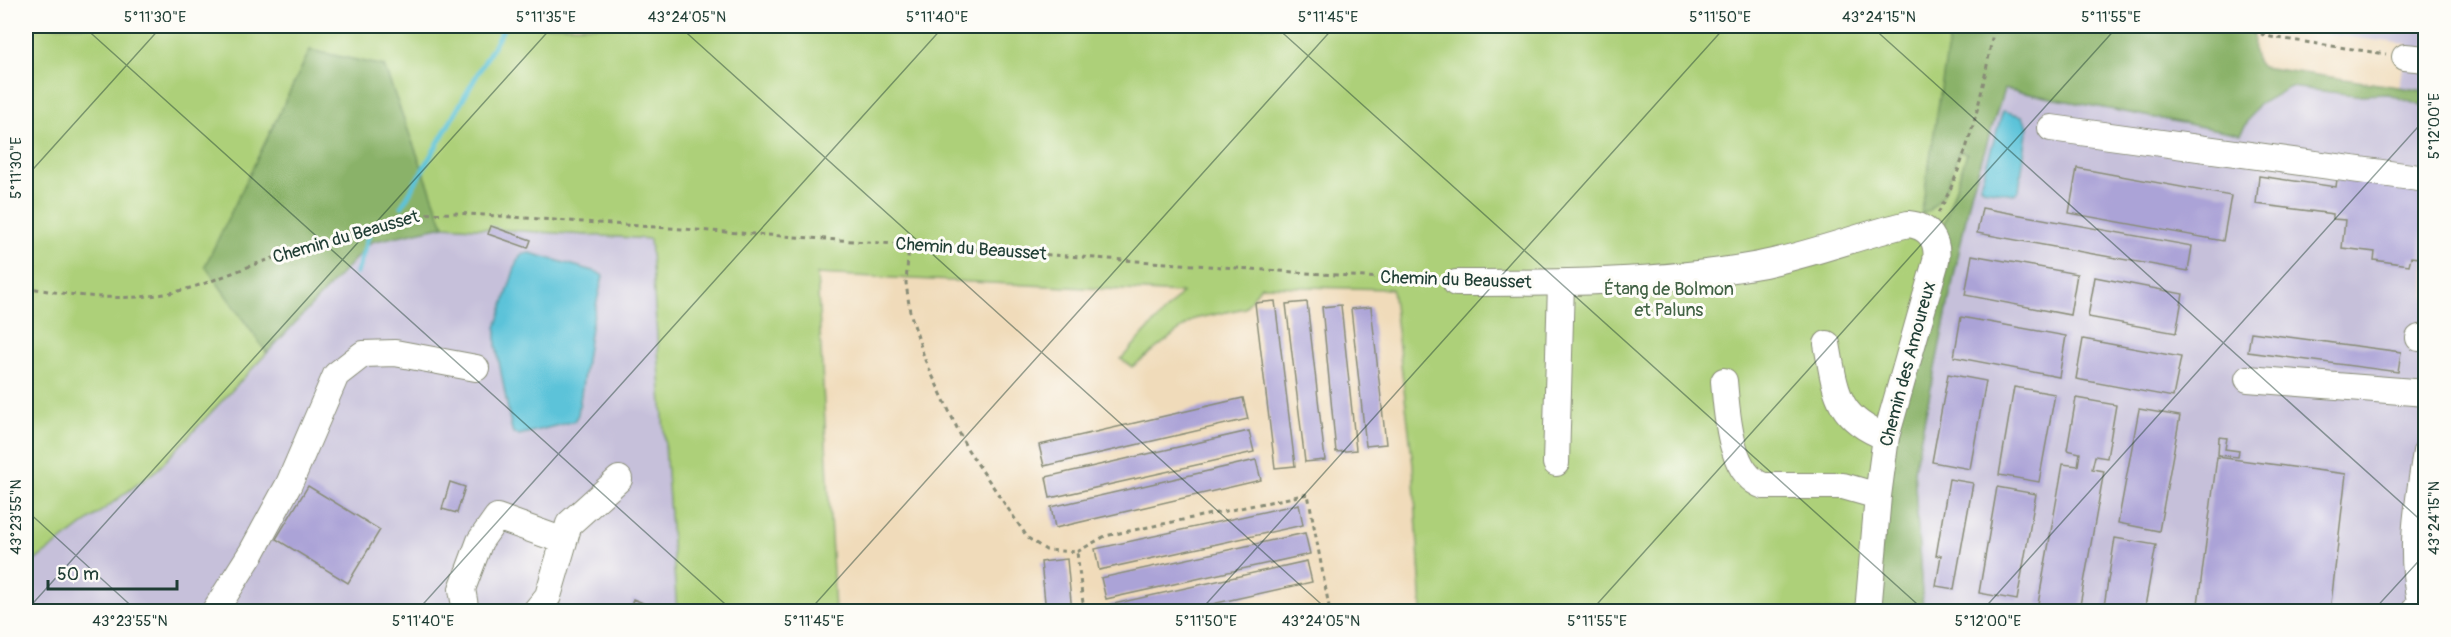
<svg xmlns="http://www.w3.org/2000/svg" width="2451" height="637" font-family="Pangolin,sans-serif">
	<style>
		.industrial { fill: #c6c0da }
		.green { fill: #add079; stroke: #668656; stroke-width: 1.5 }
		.forest { fill: #8ab269; stroke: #54784e; stroke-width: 1.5 }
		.water { fill: #5cc3d9; stroke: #3e8086; stroke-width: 1.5 }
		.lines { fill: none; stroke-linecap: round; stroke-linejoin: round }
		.stream { stroke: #5cc3d9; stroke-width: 5 }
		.building { fill: #aba3d7 }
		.minor-casing { stroke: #888c77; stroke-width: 28 }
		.path { stroke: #888c77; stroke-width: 3; stroke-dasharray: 4.5 4.5; stroke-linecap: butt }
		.minor { stroke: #fff; stroke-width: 26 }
		.ticks { fill: none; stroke: #1f3d34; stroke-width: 1.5; stroke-opacity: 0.45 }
		.labels { text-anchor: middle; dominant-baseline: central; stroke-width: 6; stroke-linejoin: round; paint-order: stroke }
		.street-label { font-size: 18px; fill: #1f3d34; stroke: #fdfcf7 }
		.park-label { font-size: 18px; fill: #426245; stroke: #fdfcf7 }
		.neatline { fill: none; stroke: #1f3d34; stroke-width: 2 }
		.ticks-label { font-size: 15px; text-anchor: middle; fill: #1f3d34 }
	</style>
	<rect width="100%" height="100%" fill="#fdfcf7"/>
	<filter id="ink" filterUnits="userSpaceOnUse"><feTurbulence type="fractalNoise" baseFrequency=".0167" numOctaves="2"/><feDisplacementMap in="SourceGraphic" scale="12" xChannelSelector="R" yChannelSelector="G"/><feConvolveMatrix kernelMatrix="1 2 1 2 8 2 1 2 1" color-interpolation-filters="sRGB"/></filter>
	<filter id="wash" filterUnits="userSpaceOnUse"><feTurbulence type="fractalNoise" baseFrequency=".008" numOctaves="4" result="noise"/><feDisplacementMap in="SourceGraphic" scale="24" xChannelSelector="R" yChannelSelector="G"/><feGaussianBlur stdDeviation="1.35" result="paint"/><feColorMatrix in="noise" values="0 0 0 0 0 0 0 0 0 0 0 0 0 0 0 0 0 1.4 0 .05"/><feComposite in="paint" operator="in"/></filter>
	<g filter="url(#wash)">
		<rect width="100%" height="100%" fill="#f0dbba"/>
		<!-- industrial -->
		<path class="industrial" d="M2254,26H2425V611L1923,612L1914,470L1971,193L2004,89L2240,134L2258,105L2290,87L2355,95L2389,94L2398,97L2407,44Z
			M444,226L650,239L677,611H26V567L158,469L372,242Z"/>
		<!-- green -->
		<path class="green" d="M26,26H2255L2240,134L2004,89L1971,193L1914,470L1923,611H1422L1413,465L1392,289L1261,286L1245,308L1194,319L1132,367L1121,359L1182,293L817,274L835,611H677L650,239L444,226L434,202L210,272L267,353L158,469L26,567Z"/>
		<!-- forest -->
		<path class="forest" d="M1951,26H2255C2254,41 2250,56 2262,67L2425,91V110L2424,107L2389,94L2355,95L2290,87L2258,105L2240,134L2004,89L1971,193L1914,470L1923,611L1875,612L1887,462L1938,267L1942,229L1967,153L1959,151C1951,174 1946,203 1921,215Z
			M310,50L384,66L444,226L371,242L267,353L205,266Z"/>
		<!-- water -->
		<path class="water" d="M2003,111L2022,116L2028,126L2019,190L2014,194L1983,189L1980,185Z
			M530,253L597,272L603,276L591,327L578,414L575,421L519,435L513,433L511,426L496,345V328L517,261L522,254Z"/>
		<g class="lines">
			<!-- stream -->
			<path class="stream" d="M402,206L505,26
				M357,273L369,234"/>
		</g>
		<g id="blocks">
			<!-- building -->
			<path class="building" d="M2077,168L2231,196L2223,241L2069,213Z
				M2259,176L2336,187L2337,179L2426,190L2419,258L2411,257L2409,265L2374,260L2375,252L2342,248L2345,220L2333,219V214L2256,204Z
				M1982,208L2192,246L2188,271L1977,233Z
				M491,226L531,240L528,248L488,234Z
				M1972,255L2077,274L2070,315L1965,295Z
				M2095,277L2183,294L2176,333L2088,317Z
				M1275,301L1295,466L1275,468L1255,303Z
				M1307,302L1325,460L1305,462L1286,304Z
				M1341,305L1356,450L1336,452L1322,307Z
				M1371,307L1386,444L1366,446L1351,309Z
				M1961,317L2066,336L2059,377L1954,357Z
				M2251,332L2401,352L2398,372L2248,352Z
				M2083,339L2181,357L2173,397L2076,379Z
				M1948,374L1986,381L1970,469L1932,462Z
				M2014,387L2055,394L2039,482L1999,475Z
				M1243,398L1248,419L1044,466L1039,445Z
				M2076,398L2116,405L2107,458L2095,456L2092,469L2104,471L2079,611L2038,604L2063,464L2078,466L2080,453L2067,450Z
				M2139,409L2180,416L2159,531L2118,523Z
				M1249,431L1254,452L1050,498L1046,477Z
				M2219,437L2227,438L2225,449L2239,451L2238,457L2218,455Z
				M2217,457L2346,474L2330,612H2197Z
				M1256,460L1261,480L1055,528L1051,507Z
				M1949,479L1973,483L1954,589L1936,586L1941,555L1936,556Z
				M450,482L465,487L457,513L442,509Z
				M308,486L380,530L348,583L276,539Z
				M1997,487L2036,494L2017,600L1979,593Z
				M1299,504L1303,525L1099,570L1095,549Z
				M1305,533L1310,554L1106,599L1101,578Z
				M2115,538L2156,545L2144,612H2103Z
				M1067,559L1072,612H1046L1041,562Z
				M1307,561L1312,582L1176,612H1110L1109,605Z
				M633,599L643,603L641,609L646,612H629Z
				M553,603L579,611V612H550Z"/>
		</g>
	</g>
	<g filter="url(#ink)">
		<use href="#blocks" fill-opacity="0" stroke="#888c77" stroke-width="1.5"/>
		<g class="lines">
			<defs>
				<path id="minor" d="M2405,57L2426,59
					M2051,128L2426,179
					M1456,283C1557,283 1659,283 1759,265C1810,255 1858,236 1908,224C1929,226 1939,241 1936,261L1886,437L1878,496L1868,612
					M2419,338L2426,337
					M1827,344C1836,392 1836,418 1886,437
					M2248,379L2426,393
					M1724,381C1727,412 1729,475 1764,486H1843L1878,496
					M1556,463L1561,283
					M214,612L252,552L289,484L336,375L363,354L395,353L476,368
					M466,612L462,589L480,541L497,517L564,541
					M535,612L548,596L569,524L619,479
					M2414,612L2420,601C2409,547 2418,506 2426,452"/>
			</defs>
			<!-- minor casing -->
			<use href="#minor" class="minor-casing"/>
			<!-- path -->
			<path class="path" d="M2235,26L2271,37L2386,54
				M1938,213C1969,159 1984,87 1994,26
				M909,245L906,283L910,312L925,360L966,447L1028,538L1046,550L1077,552L1084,612
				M26,287C72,296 123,302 170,293C200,287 228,274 256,264C302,248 349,234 395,219L415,214L455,213L1436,282
				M1077,552L1105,536L1308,494L1330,612"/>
			<!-- minor -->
			<use href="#minor" class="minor"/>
		</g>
	</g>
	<!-- ticks -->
	<path class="ticks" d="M83,26L734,612M679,26L1330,612M1275,26L1926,612M1871,26L2426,525M26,177L162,26M26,510L138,612M26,611L553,26M416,612L944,26M808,612L1335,26M1199,612L1726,26M1590,612L2118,26M1981,612L2426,118M2372,612L2426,553"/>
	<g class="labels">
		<!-- street labels -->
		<g class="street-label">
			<text transform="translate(346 237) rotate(-16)">Chemin du Beausset</text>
			<text transform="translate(971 249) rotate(4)">Chemin du Beausset</text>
			<text transform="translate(1456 280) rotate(2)">Chemin du Beausset</text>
			<text transform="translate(1908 364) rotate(-75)">Chemin des Amoureux</text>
		</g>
		<!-- park labels -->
		<g class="park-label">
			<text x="1669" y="289">Étang de Bolmon<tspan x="1669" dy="21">et Paluns</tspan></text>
		</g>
	</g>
	<!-- margin -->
	<rect width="2451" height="637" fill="none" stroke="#fdfcf7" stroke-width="66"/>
	<!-- scale -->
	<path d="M48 580v9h129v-9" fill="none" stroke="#1f3d34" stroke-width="3"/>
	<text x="57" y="580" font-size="18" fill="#1f3d34" stroke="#fdfcf7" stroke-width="4.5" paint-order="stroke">50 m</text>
	<rect x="33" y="33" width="2385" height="571" class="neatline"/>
	<g class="ticks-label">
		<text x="155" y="22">5°11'30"E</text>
		<text x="546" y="22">5°11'35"E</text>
		<text x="687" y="22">43°24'05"N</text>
		<text x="937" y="22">5°11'40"E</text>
		<text x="1328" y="22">5°11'45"E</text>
		<text x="1720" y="22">5°11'50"E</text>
		<text x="1879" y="22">43°24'15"N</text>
		<text x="2111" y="22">5°11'55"E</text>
		<text transform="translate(2434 126) rotate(-90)" y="5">5°12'00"E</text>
		<text transform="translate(16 168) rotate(-90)" y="5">5°11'30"E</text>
		<text transform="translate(16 517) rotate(-90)" y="5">43°23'55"N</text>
		<text transform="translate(2434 518) rotate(-90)" y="5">43°24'15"N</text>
		<text x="130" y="626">43°23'55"N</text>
		<text x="423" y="626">5°11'40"E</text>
		<text x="814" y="626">5°11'45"E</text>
		<text x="1206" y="626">5°11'50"E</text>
		<text x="1321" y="626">43°24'05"N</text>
		<text x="1597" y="626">5°11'55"E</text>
		<text x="1988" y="626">5°12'00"E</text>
	</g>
</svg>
